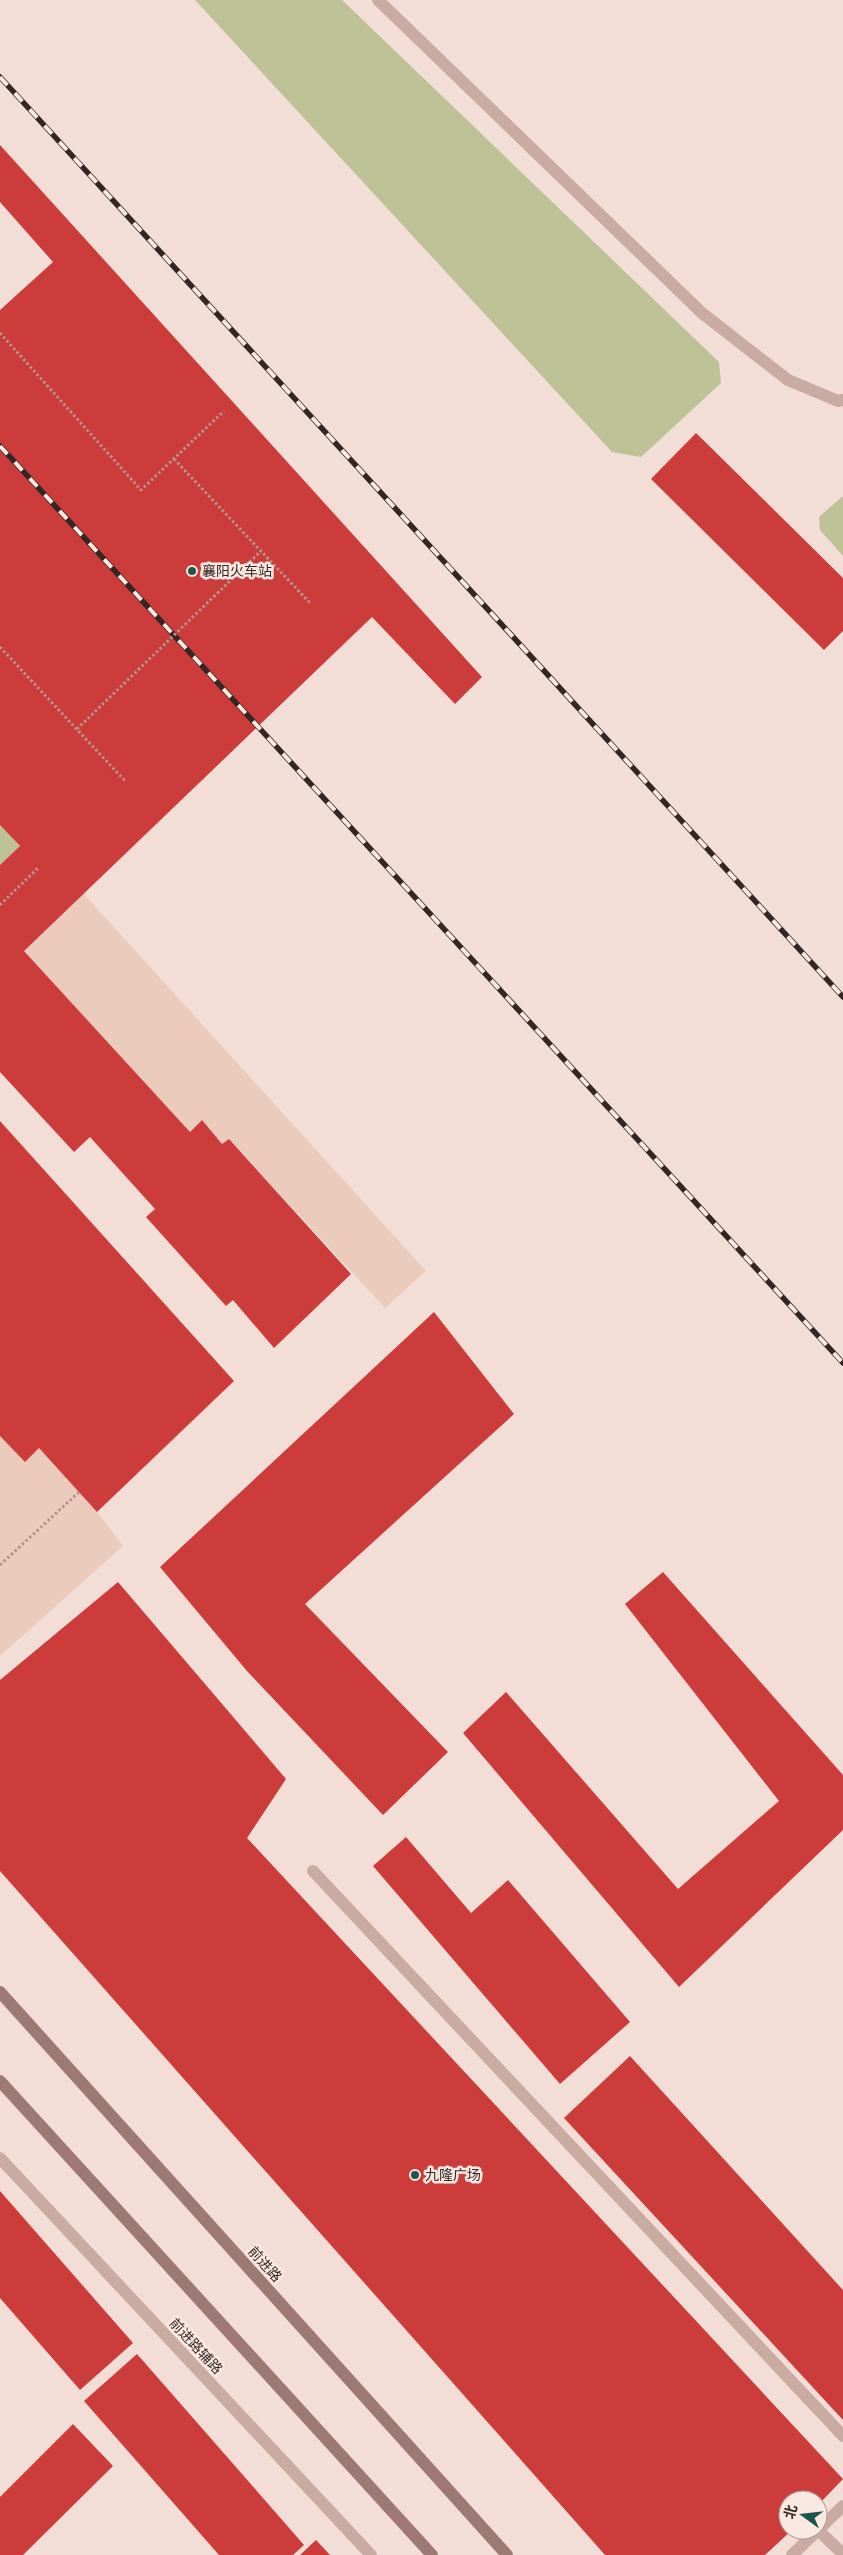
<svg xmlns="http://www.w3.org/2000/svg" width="843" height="2555" font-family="Mulish,'Noto Sans SC',sans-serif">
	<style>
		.green { fill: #bdc196 }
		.plaza { fill: #ebcbbc }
		.building { fill: #cb3c3b }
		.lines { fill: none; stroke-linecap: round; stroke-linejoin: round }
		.path { stroke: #b6948c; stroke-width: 3; stroke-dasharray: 2.5 2.5; stroke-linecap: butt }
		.service { stroke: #caaba2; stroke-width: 12 }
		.tertiary { stroke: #caaba2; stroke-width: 12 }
		.secondary { stroke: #9d7974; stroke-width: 12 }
		.rail-casing { stroke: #342625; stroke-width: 5.5 }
		.rail { stroke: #fae9e2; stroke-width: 4; stroke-dasharray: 11; stroke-linecap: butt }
		.path-bridge { stroke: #b6948c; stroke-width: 3; stroke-dasharray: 2.5 2.5; stroke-linecap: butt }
		.poi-dot { fill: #19574c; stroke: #fae9e2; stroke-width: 2 }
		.labels { text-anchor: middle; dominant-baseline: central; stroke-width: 5; stroke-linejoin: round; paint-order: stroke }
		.poi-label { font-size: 14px; fill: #342625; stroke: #fae9e2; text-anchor: start }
		.street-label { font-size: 14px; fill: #342625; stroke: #fae9e2 }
	</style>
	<rect width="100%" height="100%" fill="#f2ded6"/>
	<!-- green -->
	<path class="green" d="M195,0H342L719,362L721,383L641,457L612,452Z
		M843,496V556L820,530L819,517Z
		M0,825L20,846L0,865Z"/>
	<!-- plaza -->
	<path class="plaza" d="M83,893L426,1271L385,1308L229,1139L222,1144L202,1120L190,1132L24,951Z
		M0,1436L25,1462L39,1448L97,1512L123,1546L0,1656Z"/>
	<!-- building -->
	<path class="building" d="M0,145L482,677L455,704L372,617L24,951L190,1132L202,1120L222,1144L229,1139L351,1274L274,1348L233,1300L226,1306L146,1217L155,1209L90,1137L74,1152L0,1072V865L20,846L0,825V310L53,262L0,202Z
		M696,433L843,578V631L824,650L651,479Z
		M0,1121L234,1381L97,1512L39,1448L25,1462L0,1436Z
		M434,1312L514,1414L305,1604L448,1752L383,1815L247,1671L160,1567Z
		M663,1572L843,1775V1830L679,1987L463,1733L506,1692L678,1889L779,1801L625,1604Z
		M118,1582L286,1779L247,1838L843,2479L818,2505V2500H788V2530H792L765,2555H605L0,1871V1680Z
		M406,1837L471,1913L508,1880L630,2022L560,2084L373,1866Z
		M630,2056L843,2290V2420L564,2118Z
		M0,2191L133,2343L80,2390L0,2298Z
		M137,2354L304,2545L293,2555H219L84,2401Z
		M73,2424L113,2466L23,2555H0V2497Z
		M316,2540L330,2555H300Z"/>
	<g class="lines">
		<!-- path -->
		<path class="path" d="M0,333L141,490L224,411
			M174,459L310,603
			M0,647L126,782
			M0,905L38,868
			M0,1565L79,1492"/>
		<!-- service -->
		<path class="service" d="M378,0L702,313L788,380L838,401L843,400
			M313,1871L843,2436
			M818,2530L843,2554
			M792,2555L843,2506"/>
		<!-- tertiary -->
		<path class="tertiary" d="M0,2158L371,2555"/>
		<!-- secondary -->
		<path class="secondary" d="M0,1992L507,2555
			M0,2081L432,2555"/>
		<defs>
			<path id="rail" d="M0,77L843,997
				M0,446L843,1363"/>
		</defs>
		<!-- rail casing -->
		<use href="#rail" class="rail-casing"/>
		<!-- rail -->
		<use href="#rail" class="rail"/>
		<!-- path-bridge -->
		<path class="path-bridge" d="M77,729L261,551"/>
	</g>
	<!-- markers -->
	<g class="poi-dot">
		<circle cx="192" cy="571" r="5"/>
		<circle cx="415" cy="2175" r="5"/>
	</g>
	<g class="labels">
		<!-- poi labels -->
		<g class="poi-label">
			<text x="202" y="571">襄阳火车站</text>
			<text x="425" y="2175">九隆广场</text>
		</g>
		<!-- street labels -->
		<g class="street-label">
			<text transform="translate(265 2264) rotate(48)">前进路</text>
			<text transform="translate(196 2346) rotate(47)">前进路辅路</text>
		</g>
	</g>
	<!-- north arrow -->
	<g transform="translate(803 2515) rotate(285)"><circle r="24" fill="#fae9e2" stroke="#ab9b96"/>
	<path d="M0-4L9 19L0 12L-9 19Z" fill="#19574c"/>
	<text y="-8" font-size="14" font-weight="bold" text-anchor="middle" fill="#342625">北</text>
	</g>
</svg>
